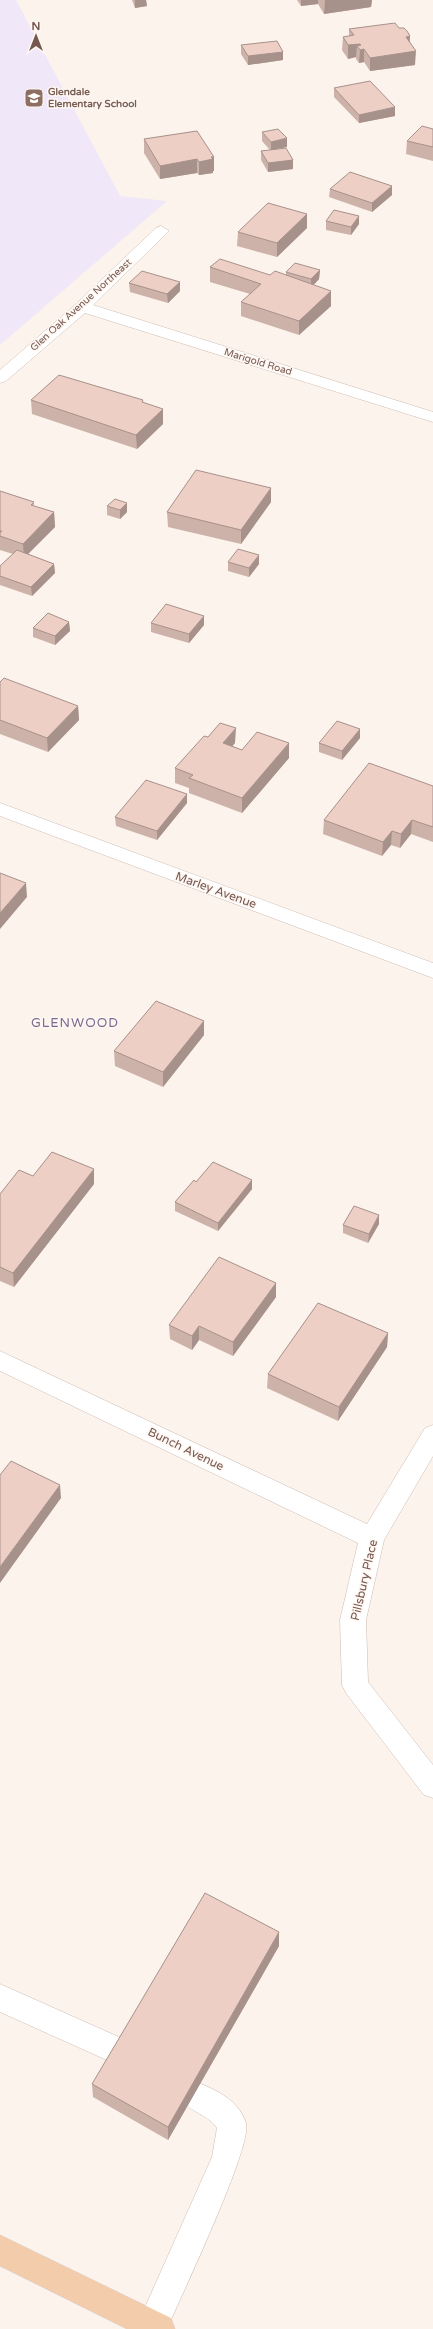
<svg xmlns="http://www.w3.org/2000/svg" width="433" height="2329" font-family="'Varela Round',sans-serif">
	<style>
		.education { fill: #f0e8f8 }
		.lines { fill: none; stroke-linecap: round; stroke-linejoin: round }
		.minor-casing { stroke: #cfbcb4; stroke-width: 1 }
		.major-casing { stroke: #d8d0ce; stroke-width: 1 }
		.minor { fill: #fff; fill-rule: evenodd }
		.major { fill: #f3ccab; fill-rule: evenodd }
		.wall { fill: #cdb2aa }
		.shaded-wall { fill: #a7918b }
		.building { fill: #eecfc6; stroke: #a7918b }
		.labels { text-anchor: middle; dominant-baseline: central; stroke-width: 3; stroke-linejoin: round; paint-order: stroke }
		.far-education-label { font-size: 10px; font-weight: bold; fill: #785e54; stroke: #fef7f2; text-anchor: start }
		.far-street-label { font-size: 10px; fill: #755750; stroke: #fef7f2 }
		.street-label { font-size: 12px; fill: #755750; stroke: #fef7f2 }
		.neighbourhood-label { font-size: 13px; letter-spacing: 1px; fill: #7c6890; stroke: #fef7f2 }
	</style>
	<rect width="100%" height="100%" fill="#fbf3ec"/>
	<!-- education -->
	<path class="education" d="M0,0H16L120,196L167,201L0,345Z"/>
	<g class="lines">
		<defs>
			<path id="minor" d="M161,226L169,231L166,234L93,305L433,412V422L85,313L6,381L0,383V370L76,304L156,228Z
				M0,803L433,963V978L0,816Z
				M0,1351L367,1524L425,1428L433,1425V1456L384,1540L366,1620L368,1682L433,1765V1798L424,1795L346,1693L342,1685L340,1620L358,1543L0,1371Z
				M0,1984L130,2042L134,2052L130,2062L120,2066L0,2012Z
				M194,2081C216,2090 238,2099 246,2123C253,2146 180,2298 167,2329H139L138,2325L142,2314L212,2157L217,2128C206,2112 187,2113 180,2095L184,2085Z"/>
			<path id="major" d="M0,2235L171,2318L175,2329H127L0,2266Z"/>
		</defs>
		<!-- minor casing -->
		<use href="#minor" class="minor-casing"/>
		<!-- major casing -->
		<use href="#major" class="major-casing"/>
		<!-- minor -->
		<use href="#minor" class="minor"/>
		<!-- major -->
		<use href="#major" class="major"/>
	</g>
	<!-- wall -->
	<path class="wall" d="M132,0H146L147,6L135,8Z
		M297,0H372L371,7L324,14L318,4L301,6Z
		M399,28L410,36V42L415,65L370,71L364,62L359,63L356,59V57L348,59L342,50L343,37L349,36V29Z
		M241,45L283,52V60L248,65L241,54Z
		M334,88L395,116L359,123L334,97Z
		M433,129V161L406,154L407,141Z
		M197,131L214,171H213V173L199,175L197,173L160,179L144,153V139Z
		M262,132L287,147L276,149L293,160V169L268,172L261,160V151L270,150L262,141Z
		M330,189L392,195L372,212L329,197Z
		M307,214V228L277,257L237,246L238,232Z
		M326,221L359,224L351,235L326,230Z
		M210,267L270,275H286V272L320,270L319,279L313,285L331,306L299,335L241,316V302L250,294L210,282Z
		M180,282V291L168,303L130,292L129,283Z
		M31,400H143V403L163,424L137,449L32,414Z
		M271,488V502L241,544L168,527L167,512Z
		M0,491L34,502V506L54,512L55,527L28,554L54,564L55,573L32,596L0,585V566L13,554L0,550Z
		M107,506L127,512L120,519L107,515Z
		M259,555V564L249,577L228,571V562Z
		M204,616V625L189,643L151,632V623Z
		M69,622L70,631L55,645L33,637V628Z
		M0,682L78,706L79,720L48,752L0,734Z
		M360,738L342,760L319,752V743Z
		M235,743L232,746L242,750L289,758L242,813L189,793V788L175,783V768Z
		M433,786V842L411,834L400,848L391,845L382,856L323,834L324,820Z
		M187,803L157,840L116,826L115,817Z
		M204,1021V1035L163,1087L115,1066L114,1051Z
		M33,1176L94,1184L14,1287L0,1281V1194Z
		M252,1180V1189L218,1231L175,1211V1202L196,1182Z
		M379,1215V1224L368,1243L343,1233V1225Z
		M276,1297L233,1356L199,1340L192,1350L170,1339L169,1325Z
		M388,1333L387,1347L338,1421L267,1388L268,1374Z
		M279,1932V1946L168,2140L93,2097L92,2084Z"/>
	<!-- shaded-wall -->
	<path class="shaded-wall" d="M135,0H146L147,6L135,8Z
		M301,0H318V4L301,6Z
		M325,0H372L371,7L324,14Z
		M410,36L409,50L406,37Z
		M360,44V50L364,49V62L359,63L360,50L357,46L356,57L348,59V45Z
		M416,51L415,65L370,71V58Z
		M283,52V60L248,65V56Z
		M395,107V116L359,123V115Z
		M287,138V147L271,150V142Z
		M211,157H214V171H213V173L199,175V162Z
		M197,159V173L160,179V166Z
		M293,160V169L268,172V163Z
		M392,186V195L372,212V203Z
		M307,214V228L277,257V243Z
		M359,216V224L351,235V227Z
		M320,270L319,279L311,288V279Z
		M180,282V291L168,303L167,294Z
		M331,291V306L299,335V321Z
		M163,409V424L137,449L136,435Z
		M271,488V502L241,544V530Z
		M127,503V512L120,519V510Z
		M54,512L55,527L24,558L23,544Z
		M259,555V564L249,577V568Z
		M54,564L55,573L32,596L31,587Z
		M204,616V625L189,643V634Z
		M69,622L70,631L55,645V636Z
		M78,706L79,720L48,752L47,738Z
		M236,728L235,743L223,757V743Z
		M360,729V738L342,760V751Z
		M289,743V758L242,813V798Z
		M187,794V803L157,840V831Z
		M412,820L411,834L400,848L401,834Z
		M392,831L391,845L382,856L383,842Z
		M26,883L27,897L0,929V913Z
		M204,1021V1035L163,1087V1072Z
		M94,1169V1184L14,1287L13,1273Z
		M252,1180V1189L218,1231V1223Z
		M379,1215V1224L368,1243L369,1234Z
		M276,1283V1297L233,1356V1342Z
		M199,1326V1340L192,1350V1336Z
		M388,1333L387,1347L338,1421L339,1407Z
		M60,1485L61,1498L0,1583V1567Z
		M279,1932V1946L168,2140V2127Z"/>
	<!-- building -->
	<path class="building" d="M395,23L399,28H404L407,31L410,36L406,37L416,51L370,58L364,49L360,50L357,46L361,45L360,44L348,45L343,37L354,35L349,29Z
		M277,41L283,52L248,56L241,45Z
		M370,81L395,107L359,115L334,88Z
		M422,126L433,129V147L407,141Z
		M278,129L287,138L271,142L262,132Z
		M197,131L214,157H211L213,159L199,162L197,159L160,166L144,139Z
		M286,148L293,160L268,163L261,151Z
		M350,172L392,186L372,203L330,189Z
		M268,203L307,214L277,243L238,232Z
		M334,210L359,216L351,227L326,221Z
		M220,259L270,275L275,271L331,291L299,321L241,302L261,284L210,267Z
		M295,263L320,270L311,279L286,272Z
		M142,271L180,282L167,294L129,283Z
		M59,375L143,400L142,402L163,409L136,435L31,400Z
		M196,470L271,488L241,530L167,512Z
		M0,491L34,502L31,505L54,512L23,544L0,536V533L2,531H0Z
		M115,499L127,503L120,510L107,506Z
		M238,549L259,555L249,568L228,562Z
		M17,550L54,564L31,587L0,576V566Z
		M166,604L204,616L189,634L151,623Z
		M48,613L69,622L55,636L33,628Z
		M4,678L78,706L47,738L0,720V682Z
		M337,721L360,729L342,751L319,743Z
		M220,723L236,728L223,743L242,750L257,732L289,743L242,798L189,778L193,775L175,768L204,736L208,737Z
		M369,763L433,786V827L412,820L401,834L392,831L383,842L324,820Z
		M146,780L187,794L157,831L115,817Z
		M0,873L26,883L0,913Z
		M156,1001L204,1021L163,1072L114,1051Z
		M52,1152L94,1169L13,1273L0,1267V1194L19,1170L33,1176Z
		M213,1162L252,1180L218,1223L175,1202L194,1180L196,1182Z
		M354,1206L379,1215L369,1234L343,1225Z
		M219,1257L276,1283L233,1342L199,1326L192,1336L169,1325Z
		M318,1303L388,1333L339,1407L268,1374Z
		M11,1461L60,1485L0,1567V1475Z
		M205,1893L279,1932L168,2127L92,2084Z"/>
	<!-- icons -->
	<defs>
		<symbol id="school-square" viewBox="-11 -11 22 22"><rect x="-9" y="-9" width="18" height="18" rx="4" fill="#8d6e63" stroke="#fef7f2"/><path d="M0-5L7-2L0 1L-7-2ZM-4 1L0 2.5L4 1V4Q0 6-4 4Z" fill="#fff"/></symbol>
	</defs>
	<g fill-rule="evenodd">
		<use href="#school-square" x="23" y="87" width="22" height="22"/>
	</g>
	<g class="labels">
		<!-- far-education labels -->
		<g class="far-education-label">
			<text x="48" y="92">Glendale<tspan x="48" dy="12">Elementary School</tspan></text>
		</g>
		<!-- far-street labels -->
		<g class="far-street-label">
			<text transform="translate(81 305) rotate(-42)">Glen Oak Avenue Northeast</text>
			<text transform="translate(258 362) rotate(17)">Marigold Road</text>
		</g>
		<!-- street labels -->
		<g class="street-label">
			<text transform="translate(216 890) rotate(20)">Marley Avenue</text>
			<text transform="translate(186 1449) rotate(26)">Bunch Avenue</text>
			<text transform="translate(364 1580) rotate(-77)">Pillsbury Place</text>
		</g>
		<!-- neighbourhood labels -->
		<g class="neighbourhood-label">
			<text x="75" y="1023">GLENWOOD</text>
		</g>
	</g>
	<!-- north arrow -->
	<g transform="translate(36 36)" stroke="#fef7f2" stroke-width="3" paint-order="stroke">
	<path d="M0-3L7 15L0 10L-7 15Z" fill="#755750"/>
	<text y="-6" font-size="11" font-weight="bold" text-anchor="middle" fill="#755750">N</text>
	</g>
</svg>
